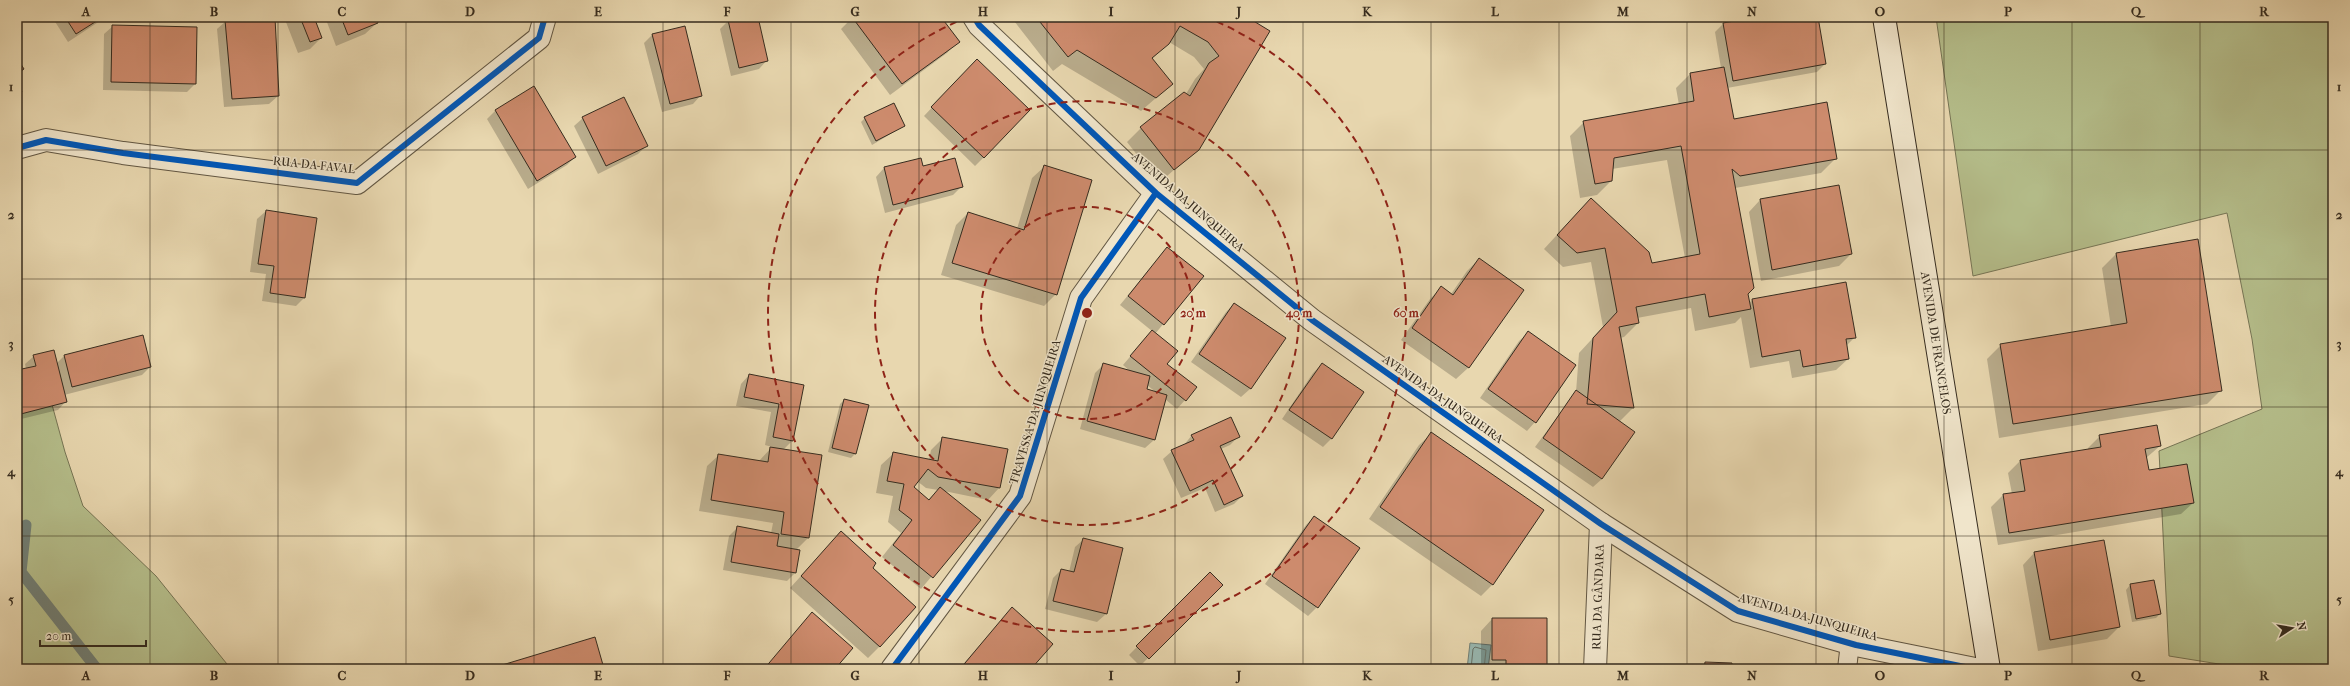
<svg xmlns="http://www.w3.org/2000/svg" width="2350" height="686" font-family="'IM FELL French Canon',serif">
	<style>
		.green { fill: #b5be8b; stroke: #767555 }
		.water { fill: #98b8b1; stroke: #718077 }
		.shadow { fill: #0003; fill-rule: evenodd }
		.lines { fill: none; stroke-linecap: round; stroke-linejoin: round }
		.shore { stroke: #677268; stroke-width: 1 }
		.stream { stroke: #718077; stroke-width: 11 }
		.building { fill: #cd8b6d; stroke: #362c1f }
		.service-casing { stroke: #625743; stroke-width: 20 }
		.minor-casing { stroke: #625743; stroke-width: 24 }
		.tertiary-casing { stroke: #625743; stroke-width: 24 }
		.secondary-casing { stroke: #362c1f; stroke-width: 24 }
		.service { stroke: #f0e5cb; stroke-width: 18 }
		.minor { stroke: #f0e5cb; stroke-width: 22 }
		.tertiary { stroke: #f0e5cb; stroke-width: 22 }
		.secondary { stroke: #f0e5cb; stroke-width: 22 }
		.cycleway-casing { stroke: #f0e5cb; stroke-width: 8 }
		.cycleway { stroke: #0057b8; stroke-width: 6 }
		.grid { fill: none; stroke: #362c1f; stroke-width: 1; stroke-opacity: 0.55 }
		.ring { fill: none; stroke: #8f2418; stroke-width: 2; stroke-dasharray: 7 5 }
		.labels { text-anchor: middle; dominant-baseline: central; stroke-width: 3; stroke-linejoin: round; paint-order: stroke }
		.street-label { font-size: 12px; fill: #362c1f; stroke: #f0e5cb }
		.centre { fill: #8f2418; stroke: #f0e5cb; stroke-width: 2 }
		.ring-label { font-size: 12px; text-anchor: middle; font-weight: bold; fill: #8f2418; stroke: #f0e5cb; stroke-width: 3; stroke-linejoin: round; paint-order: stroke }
		.neatline { fill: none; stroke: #362c1f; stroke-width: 1.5 }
		.grid-label { font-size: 13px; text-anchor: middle; font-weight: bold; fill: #362c1f }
	</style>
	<rect width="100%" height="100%" fill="#e8d7af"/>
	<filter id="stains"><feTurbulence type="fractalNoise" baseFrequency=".005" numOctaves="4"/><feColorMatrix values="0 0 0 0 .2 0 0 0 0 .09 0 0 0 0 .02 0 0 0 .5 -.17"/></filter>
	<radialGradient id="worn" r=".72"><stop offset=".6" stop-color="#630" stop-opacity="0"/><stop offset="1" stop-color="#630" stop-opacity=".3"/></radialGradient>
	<!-- green -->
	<path class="green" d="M1936,17H2333V669H2250L2169,656L2159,451L2262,409L2252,339L2227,213L1973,276Z
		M51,401L65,452L83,506L156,576L231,669H17V414Z"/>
	<!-- water -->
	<path class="water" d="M1470,643L1491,645L1488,669H1467Z"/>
	<!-- shadow -->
	<path class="shadow" d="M52,17H106L68,42Z
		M284,17H313L321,38L310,49L298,53Z
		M325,17H375L377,23L365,34L336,46Z
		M602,17H612L603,20Z
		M745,17H757L767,60L759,69L731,76L720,29L728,21Z
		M853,17H940L958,41L947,53L890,95L841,29Z
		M1011,17H1245L1198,149L1159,183L1127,142L1141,128L1186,94L1195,79L1204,69L1194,57L1169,42L1152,59L1172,84L1141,111L1062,64L1053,71Z
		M1763,17H1817L1825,64L1817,72L1727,88L1734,120L1836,158L1821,173L1735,188L1749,303L1752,300L1845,283L1855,337L1846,346L1848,359L1836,370L1792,378L1789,361L1750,368L1741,317L1735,323L1695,331L1691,308L1637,318L1638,323L1624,337L1620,338L1633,408L1619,422L1634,433L1602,479L1593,487L1535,447L1576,392L1579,353L1603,327L1591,262L1563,267L1544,249L1577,213L1651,264L1685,258L1667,160L1612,169V180L1597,195L1580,198L1570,136L1584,122L1679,105L1676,88L1690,74L1721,68L1715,32L1723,24Z
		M226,21L278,96L269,104L224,107L217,29Z
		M113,26L195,84L187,92L103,90L104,34Z
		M652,35L701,95L693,104L662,112L644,43Z
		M968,69L984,157L975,166L924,116Z
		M534,88L575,157L567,165L528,189L487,119L495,111Z
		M583,118L647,145L638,154L598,174L574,126Z
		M865,118L904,126L872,145L861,122Z
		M922,167L962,186L953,195L885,213L876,177L884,168Z
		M1044,167L1056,294L1044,306L941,275L956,225L968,213L1017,229L1032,178Z
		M1760,200L1851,254L1839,266L1761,281L1749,212Z
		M266,211L316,219L304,298L296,306L262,301L266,274L250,272L257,219Z
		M1167,248L1202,277L1155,334L1166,364L1185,400L1177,409L1165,399L1154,440L1145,448L1080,429L1095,373L1104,364L1131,372L1123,365L1152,331L1120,305ZM1147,385L1158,394L1146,390Z
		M2116,254L2221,390L2207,404L1999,438L1987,359L2001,345L2111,327L2102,268Z
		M1479,259L1523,290L1468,368L1456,379L1401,340L1430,299L1442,287L1451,294L1467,271Z
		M1234,304L1284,339L1250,389L1241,397L1191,362L1226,312Z
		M1528,333L1535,422L1527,431L1480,398L1519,341Z
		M34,356L56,364L64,356L150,367L142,375L64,395L66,401L58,410L17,420V371L26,369L25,364Z
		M1322,364L1363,393L1331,439L1323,447L1282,419L1313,373Z
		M749,375L802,386L792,441L783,450L808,538L796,550L799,551L795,573L787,581L723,570L729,536L738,527L771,533L773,523L699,511L707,466L719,455L759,461L772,447L765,445L771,412L736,406L741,384Z
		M844,400L855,454L851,458L828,452L840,404Z
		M1431,434L1493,584L1481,596L1369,519L1419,445Z
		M1192,435L1238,437L1230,445L1221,449L1242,496L1234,504L1215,512L1205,488L1181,498L1163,459L1172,451L1184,445Z
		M2100,436L2160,446L2146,458L2148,472L2193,503L2181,514L1998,545L1991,507L2003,495L2012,494L2008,473L2020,461L2088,450V448Z
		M943,438L1006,449L999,488L988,500L944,491L979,520L921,589L882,557L901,533L888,522L893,496L876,493L881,465L893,454L929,460L931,450ZM917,481L926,488L938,490L928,500L913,487Z
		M1314,517L1358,548L1317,607L1308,616L1265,584L1306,525Z
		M841,532L871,568L880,646L868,658L790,588Z
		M1084,539L1122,549L1106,614L1097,622L1045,609L1053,578L1061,570L1069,572L1075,547Z
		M2034,553L2119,627L2107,639L2038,651L2023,565Z
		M1210,573L1221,585L1140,666L1129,655Z
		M2130,585L2160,614L2156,618L2132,622L2126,590Z
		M1012,609L1030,669H959L1004,617Z
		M1492,619L1546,669H1481V631Z
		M1705,663L1731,669H1699Z
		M602,665L598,669H493Z"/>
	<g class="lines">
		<!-- shore -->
		<path class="shore" d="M1471,669L1473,649L1475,647L1486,650L1484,669"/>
		<!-- stream -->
		<path class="stream" d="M17,530L26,525L21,572L97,669"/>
	</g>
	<!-- building -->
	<path class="building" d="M65,17H103L76,34Z
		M300,17H314L322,38L310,42Z
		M341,17H376L378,23L348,35Z
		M741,17H758L768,61L739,68L728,20Z
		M852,17H941L960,42L902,84Z
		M1036,17H1247L1270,31L1199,150L1174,170L1140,127L1184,92L1190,96L1209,63L1219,56L1208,42L1180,26L1169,44L1152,58L1173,84L1156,98L1077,50L1068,57Z
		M1757,17H1818L1826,64L1733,81L1723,23Z
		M275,18L279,96L232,99L225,20Z
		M112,25L197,27L196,84L111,82Z
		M685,26L702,96L670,104L652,34Z
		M17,58L24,69L17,74Z
		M977,59L1030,110L984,158L931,107Z
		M1724,67L1734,119L1827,102L1837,159L1740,176L1732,169L1754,288L1748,294L1751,309L1709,317L1705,294L1636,307L1639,323L1619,327L1634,408L1587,404L1593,338L1617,312L1605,248L1577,253L1557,235L1591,198L1649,252L1652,263L1700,254L1681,146L1614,158L1612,181L1595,184L1583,121L1694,101L1690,73Z
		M17,84L22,92L17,95Z
		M534,86L576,157L537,181L495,110Z
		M624,97L648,146L606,166L582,117Z
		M894,103L905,126L876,141L864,117Z
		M921,158L923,166L955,158L963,187L893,205L884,167Z
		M1044,165L1092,180L1057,295L952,263L968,212L1024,230Z
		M1839,185L1852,254L1772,270L1760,199Z
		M266,210L317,218L305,298L270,293L274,266L258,264Z
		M2198,239L2222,391L2013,424L2000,344L2127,323L2116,253Z
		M1167,247L1204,276L1164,325L1128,296Z
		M1479,258L1524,290L1469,368L1412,328L1441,286L1453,295Z
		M1846,282L1856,338L1846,339L1849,359L1803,367L1800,350L1762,357L1752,299Z
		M1234,303L1286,338L1251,389L1199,354Z
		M1152,330L1178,351L1167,364L1197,387L1186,401L1130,356Z
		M1528,331L1576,365L1536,423L1488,389Z
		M143,335L151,367L72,387L64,355Z
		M54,350L67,402L17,415V370L36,366L33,355Z
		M1103,363L1150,376L1147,389L1167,395L1155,440L1087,421Z
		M1322,363L1364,392L1332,439L1289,410Z
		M749,374L804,385L793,441L773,437L779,404L744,397Z
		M1576,390L1635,432L1602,479L1543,438Z
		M844,399L869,405L856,454L832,448Z
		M1231,417L1240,437L1220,446L1243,496L1224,505L1213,480L1190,491L1171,450L1194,440L1191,435Z
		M2157,425L2161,446L2145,449L2149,470L2187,464L2194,503L2009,533L2003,494L2025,491L2020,460L2101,447L2099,435Z
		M1431,432L1544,510L1493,585L1380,507Z
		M942,437L1008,449L1000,488L938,477L928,469L914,487L929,500L940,487L981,520L933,578L893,545L912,520L899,510L904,484L887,481L893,452L938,461Z
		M770,447L822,455L809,538L781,534L784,512L711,500L718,454L768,462Z
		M1314,516L1360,548L1318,608L1272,576Z
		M737,526L779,534L777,546L800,550L796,573L731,562Z
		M841,531L876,563L873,568L916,607L880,647L801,576Z
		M1083,538L1123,548L1107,614L1053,601L1061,569L1074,572Z
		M2104,540L2120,627L2050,640L2034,552Z
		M1210,572L1223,585L1149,659L1136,646Z
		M2154,580L2161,614L2136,619L2130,584Z
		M1012,607L1053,644L1031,669H960Z
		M812,612L853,648L835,669H764Z
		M1492,618H1547V669H1506V660H1492Z
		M595,637L603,665L591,669H489Z
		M1705,662L1732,663V669H1704Z"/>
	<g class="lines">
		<defs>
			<path id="service" d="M1847,669L1850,643"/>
			<path id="minor" d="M17,148L46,140L123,153L357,183L539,38L545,17
				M892,669L1020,496L1081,298L1156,193
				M1595,669L1601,524"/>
			<path id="tertiary" d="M974,17L979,25L1156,193L1312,320L1601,524L1738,611L1856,645L1975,669"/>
			<path id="secondary" d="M1884,17L1989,669"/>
		</defs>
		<!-- service casing -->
		<use href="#service" class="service-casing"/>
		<!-- minor casing -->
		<use href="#minor" class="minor-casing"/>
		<!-- tertiary casing -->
		<use href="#tertiary" class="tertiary-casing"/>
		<!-- secondary casing -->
		<use href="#secondary" class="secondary-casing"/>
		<!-- service -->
		<use href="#service" class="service"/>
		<!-- minor -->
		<use href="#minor" class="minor"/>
		<!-- tertiary -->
		<use href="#tertiary" class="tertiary"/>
		<!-- secondary -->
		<use href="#secondary" class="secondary"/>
		<defs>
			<path id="cycleway" d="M974,17L979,25L1156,193L1312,320L1601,524L1738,611L1856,645L1975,669
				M17,148L46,140L123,153L357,183L539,38L545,17
				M892,669L1020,496L1081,298L1156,193"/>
		</defs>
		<!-- cycleway casing -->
		<use href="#cycleway" class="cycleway-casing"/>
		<!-- cycleway -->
		<use href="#cycleway" class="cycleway"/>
	</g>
	<!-- grid -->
	<path class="grid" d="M150,17V669M278,17V669M406,17V669M534,17V669M663,17V669M791,17V669M919,17V669M1047,17V669M1175,17V669M1303,17V669M1431,17V669M1559,17V669M1687,17V669M1816,17V669M1944,17V669M2072,17V669M2200,17V669M17,150H2333M17,279H2333M17,407H2333M17,536H2333"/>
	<!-- distance rings -->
	<g class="ring">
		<circle cx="1087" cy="313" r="106"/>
		<circle cx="1087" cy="313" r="212"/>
		<path d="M1206 17A319 319 0 1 1 968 17"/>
	</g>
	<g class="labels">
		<!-- street labels -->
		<g class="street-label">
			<text transform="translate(314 165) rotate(6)">RUA DA FAVAL</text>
			<text transform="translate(1188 202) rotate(41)">AVENIDA DA JUNQUEIRA</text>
			<text transform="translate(1936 343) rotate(81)">AVENIDA DE FRANCELOS</text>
			<text transform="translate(1443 399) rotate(35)">AVENIDA DA JUNQUEIRA</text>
			<text transform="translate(1035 412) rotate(-73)">TRAVESSA DA JUNQUEIRA</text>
			<text transform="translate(1598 597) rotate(-88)">RUA DA GÂNDARA</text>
			<text transform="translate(1808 617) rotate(16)">AVENIDA DA JUNQUEIRA</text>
		</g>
	</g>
	<circle cx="1087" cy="313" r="6" class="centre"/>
	<g class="ring-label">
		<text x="1193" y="317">20 m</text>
		<text x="1299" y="317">40 m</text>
		<text x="1406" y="317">60 m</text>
	</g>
	<!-- margin -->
	<rect width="2350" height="686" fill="none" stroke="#e8d7af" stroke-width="44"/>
	<!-- north arrow -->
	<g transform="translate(2292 628) rotate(78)" stroke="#f0e5cb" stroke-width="3" paint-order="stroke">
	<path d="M0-3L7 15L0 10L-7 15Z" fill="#362c1f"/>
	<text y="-6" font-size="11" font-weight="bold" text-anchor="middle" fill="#362c1f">N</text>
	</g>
	<!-- scale -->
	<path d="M40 640v6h106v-6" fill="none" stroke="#362c1f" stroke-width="2"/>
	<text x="46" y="640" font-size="12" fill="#362c1f" stroke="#f0e5cb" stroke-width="3" paint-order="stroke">20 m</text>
	<rect x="22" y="22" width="2306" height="642" class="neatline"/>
	<g class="grid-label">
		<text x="86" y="16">A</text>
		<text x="214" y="16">B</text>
		<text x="342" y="16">C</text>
		<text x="470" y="16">D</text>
		<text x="598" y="16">E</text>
		<text x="727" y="16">F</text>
		<text x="855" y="16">G</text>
		<text x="983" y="16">H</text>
		<text x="1111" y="16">I</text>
		<text x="1239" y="16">J</text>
		<text x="1367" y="16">K</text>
		<text x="1495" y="16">L</text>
		<text x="1623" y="16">M</text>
		<text x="1752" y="16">N</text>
		<text x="1880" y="16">O</text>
		<text x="2008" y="16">P</text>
		<text x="2136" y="16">Q</text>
		<text x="2264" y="16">R</text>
		<text x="11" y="91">1</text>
		<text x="2339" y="91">1</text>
		<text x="11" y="219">2</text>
		<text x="2339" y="219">2</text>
		<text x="11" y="348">3</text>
		<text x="2339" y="348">3</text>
		<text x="11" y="476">4</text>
		<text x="2339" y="476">4</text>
		<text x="11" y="604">5</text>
		<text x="2339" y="604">5</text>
		<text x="86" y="680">A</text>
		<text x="214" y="680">B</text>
		<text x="342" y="680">C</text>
		<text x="470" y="680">D</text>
		<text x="598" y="680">E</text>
		<text x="727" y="680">F</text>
		<text x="855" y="680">G</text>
		<text x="983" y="680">H</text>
		<text x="1111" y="680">I</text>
		<text x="1239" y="680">J</text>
		<text x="1367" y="680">K</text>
		<text x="1495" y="680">L</text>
		<text x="1623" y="680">M</text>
		<text x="1752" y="680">N</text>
		<text x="1880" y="680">O</text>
		<text x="2008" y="680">P</text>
		<text x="2136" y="680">Q</text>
		<text x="2264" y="680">R</text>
	</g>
	<rect width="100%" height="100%" filter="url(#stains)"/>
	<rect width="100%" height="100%" fill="url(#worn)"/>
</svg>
